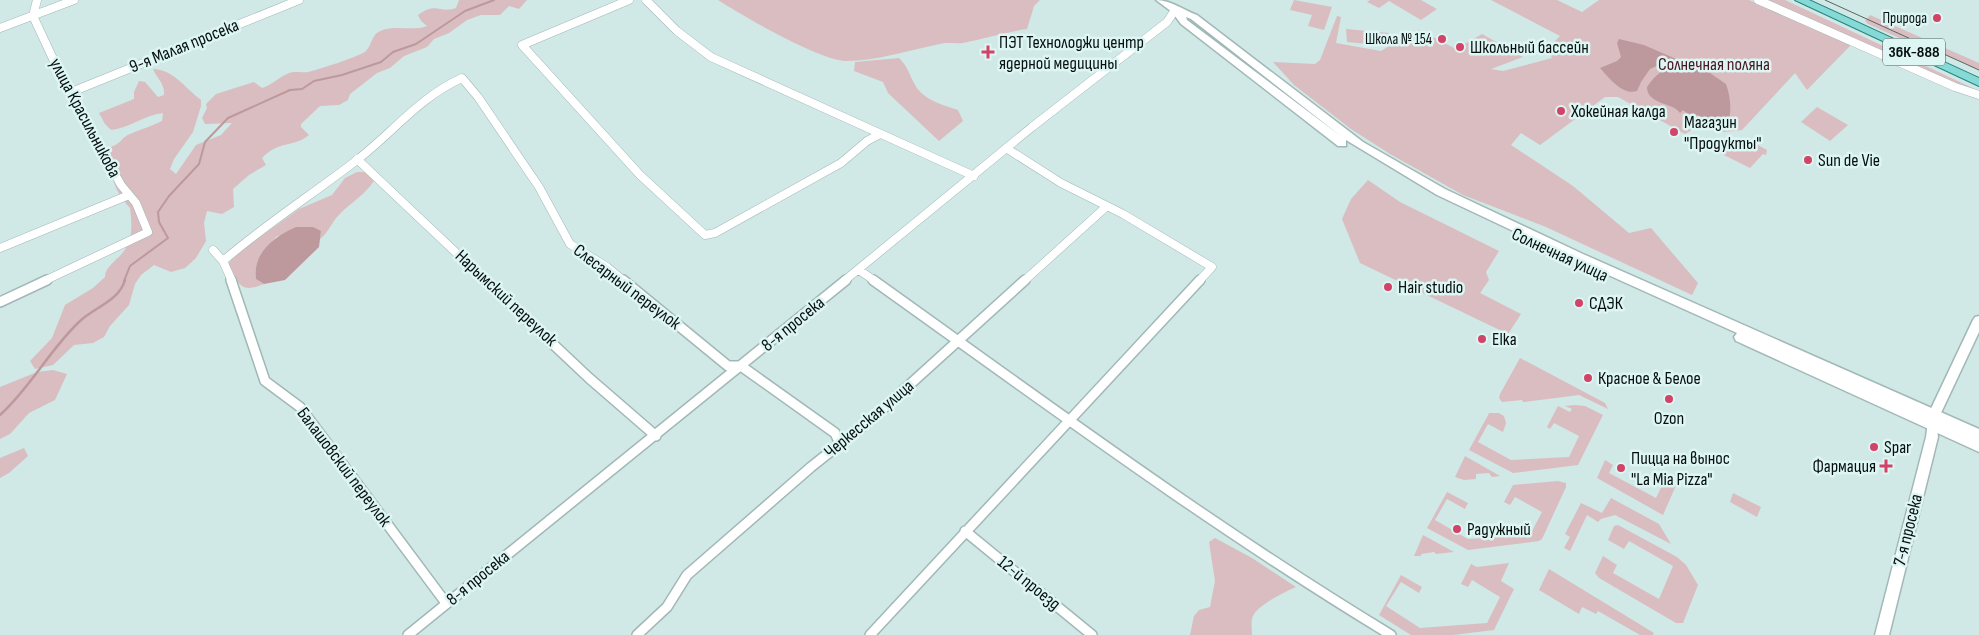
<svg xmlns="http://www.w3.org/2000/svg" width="1979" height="635" font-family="'Sofia Sans Condensed',sans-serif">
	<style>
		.green { fill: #dabdc0 }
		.water { fill: #bd989d }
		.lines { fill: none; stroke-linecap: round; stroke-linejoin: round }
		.stream-far1 { stroke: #bd989d; stroke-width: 2 }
		.stream { stroke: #bd989d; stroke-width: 2.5 }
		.minor-far1-casing { stroke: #a1b8b6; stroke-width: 9 }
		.minor-casing { stroke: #a1b8b6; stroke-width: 12 }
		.tertiary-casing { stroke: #a1b8b6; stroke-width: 3 }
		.secondary-casing { stroke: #a1b8b6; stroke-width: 3 }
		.primary-casing { stroke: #26837e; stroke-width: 2 }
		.minor-far1 { stroke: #fff; stroke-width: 8 }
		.minor { stroke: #fff; stroke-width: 9 }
		.tertiary { fill: #fff; fill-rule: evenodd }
		.secondary { fill: #fff; fill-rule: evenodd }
		.primary { fill: #86dad6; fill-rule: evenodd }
		.tram { stroke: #586766; stroke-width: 1 }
		.poi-dot { fill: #d24368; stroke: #ddf6f3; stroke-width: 2 }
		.labels { text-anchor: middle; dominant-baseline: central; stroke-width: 5; stroke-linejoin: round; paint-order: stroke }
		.far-poi-label { font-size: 15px; fill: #070f0f; stroke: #ddf6f3; text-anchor: end }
		.shield { fill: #ddf6f3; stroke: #475453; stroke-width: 1 }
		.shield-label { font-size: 16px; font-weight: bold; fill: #070f0f }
		.poi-label { font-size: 18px; fill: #070f0f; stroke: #ddf6f3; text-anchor: start }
		.street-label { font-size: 18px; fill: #070f0f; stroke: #ddf6f3 }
		.park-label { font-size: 18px; fill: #481722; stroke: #ddf6f3 }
	</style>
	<rect width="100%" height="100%" fill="#d0e8e6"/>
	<!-- green -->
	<path class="green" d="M459,0H527L519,9L509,6L500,15H481L467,20L449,33L434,39L427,47L404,56L390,68L377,73L350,94L348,100L339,105L320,106L301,124V127L309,135C293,148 279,140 262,158L266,165L249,175L233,189L234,207L222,214L207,211L204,223L206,241L196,258L185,268L171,272L154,265L141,275L135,284L129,305L110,326L104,337L93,343L74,345L53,365L35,369L30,361L52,338L65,305L93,288L105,277C105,266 118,260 124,251C133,238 132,224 130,208C111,187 111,174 110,147C122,144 120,138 130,134C141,129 150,127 162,121L163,113C144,115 130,128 111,130L105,124L99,113L134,99V92L139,81L145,82L158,97L164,95C165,83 157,79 153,69C173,69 186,89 201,100V106L193,132L174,159L170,169L176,174L196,145L221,135L232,123L205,124L202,118L207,108L206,104L216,94L254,82L262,88C272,85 279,77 289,73C295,71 302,73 308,72C317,70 361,56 366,51C374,42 370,33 386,29C400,26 414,31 427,26L421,21L418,15C437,1 439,14 456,8Z
		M718,0H1040L1034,6L1027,29C1005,32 984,39 963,43C955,44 947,42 940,44C909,50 877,61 846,61C818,60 743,16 718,0Z
		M1294,0L1332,7L1324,30L1308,26L1312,15L1290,10Z
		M1370,0H1421L1437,9L1421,20L1389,1L1379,8L1367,2Z
		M1491,0H1557L1582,12L1599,0H1749L1851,45L1807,90L1795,73L1742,130L1723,132L1721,129L1695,128L1685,134L1618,97H1605L1540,145L1521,133L1511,145L1573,186L1629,233L1651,228L1698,283L1692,295L1546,227L1463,195L1390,154L1351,129L1294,85L1273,62L1315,64L1320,60L1337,16L1341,17L1336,43L1381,51L1389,46L1347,42L1346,29L1389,33L1391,45L1419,30L1456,49L1482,34L1523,57L1491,69L1503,71L1552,58L1547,49L1560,36Z
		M1766,0H1785L1979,91L1964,89Z
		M1870,15L1979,63V70L1928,47L1926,50L1868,24L1865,21Z
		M899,58C908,67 909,74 915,85C924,100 942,105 958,110L963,121L939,141L888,93L883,82L854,71L855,62Z
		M1817,107L1848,125L1830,141L1801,122Z
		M1745,138L1767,150L1766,155L1763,154L1750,168L1702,144Z
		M357,172H370L375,179C364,198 342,207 332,224C328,230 326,234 320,239L321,231L277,236C265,249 253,260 256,279L264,284C240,294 239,284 228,264L235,255L299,209L332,195L345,178Z
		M1368,180L1400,202L1499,251L1486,272L1489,280L1480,293L1521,314L1508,334L1360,263L1342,219L1351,199Z
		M1520,358L1605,403L1608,409L1579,395L1523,402L1522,400L1502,402L1499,398L1500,394Z
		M53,370L67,374L55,400L29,413L10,434L0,439V387L37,372Z
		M1575,405L1585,406L1603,415L1578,465L1513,473L1469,450L1487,417L1489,413H1499L1504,416L1506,423L1503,432L1488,424L1478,442L1511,460L1569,457L1579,436L1554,423L1550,429L1547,427L1558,406L1570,412L1572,409L1565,406Z
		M24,448L28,456L9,473L0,478V458Z
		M1465,456L1500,476L1492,477L1489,473L1476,474V479L1464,480L1455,477Z
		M1605,460L1613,465L1609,473L1656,498L1668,473L1678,481L1663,515L1597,478Z
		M1558,481L1566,483V487L1542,539L1539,541L1468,550L1427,528L1447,492L1468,503L1465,509L1447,499L1435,520L1468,539L1530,535L1542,512L1515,497L1510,505L1504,502L1513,485Z
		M1733,493L1761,507L1757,517L1730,502Z
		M1611,498L1659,524L1671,544L1615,515L1601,519L1598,522L1587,515L1570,551L1564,548L1570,537L1565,534L1581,503L1602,513Z
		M1618,525L1677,557L1686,565L1698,585L1683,623H1676L1599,578L1595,573L1603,556L1617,565L1613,573L1659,599L1673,566L1629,541L1624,549L1608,540L1614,526Z
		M1423,535L1454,552L1436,554L1434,552L1421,554V556H1414Z
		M1215,538L1252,558L1296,587C1285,592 1254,606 1252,619C1251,624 1252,630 1252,635H1190L1194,616L1199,610L1210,607L1215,581L1209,542Z
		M1509,563L1501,581L1514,589L1494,630L1453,635H1411L1379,615L1401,575L1422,587L1419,593L1401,582L1386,606L1420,628L1487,623L1500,597L1472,580L1468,587L1461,584L1471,564L1477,567Z
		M1549,569L1654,633L1653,635H1640L1598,611L1596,614L1582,607L1579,614L1539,590Z"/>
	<!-- water -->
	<path class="water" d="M1619,39L1644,45L1676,59V63L1661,64L1650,69L1641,82L1637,91C1623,96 1608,77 1600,68L1617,61L1621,57L1617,43Z
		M1679,67L1704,69L1726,84C1733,103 1735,141 1705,119C1699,113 1690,117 1683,110L1680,113C1673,102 1647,105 1647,87C1656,74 1663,68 1679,67Z
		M296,227H313L321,231L319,247L285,280L264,284L256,279C252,253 275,236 296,227Z"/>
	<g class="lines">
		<!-- stream-far1 -->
		<path class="stream-far1" d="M124,281L130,266L168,238L159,222L158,212L169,196L199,164L205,142L228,118L290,90L302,89L314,81L342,75L381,62L393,52L416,44L465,11L494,0"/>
		<!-- stream -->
		<path class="stream" d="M0,415C31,387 50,349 80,321C95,307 119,301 125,280"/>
		<defs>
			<path id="minor-far1" d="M37,0L33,16L69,93L121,185L136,203L148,232L44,281
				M629,0L522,45L640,175L705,235L715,233L841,163L867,141L880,134
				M646,0L677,31L711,57L974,176
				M1758,0L1955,87L1979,95
				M0,28L74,0
				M69,93L299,0
				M1006,148L1061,183L1123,214L1212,267L1199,281
				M357,159L486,281
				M0,248L129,195
				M213,250L223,261L232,281
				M223,261C266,224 313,194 357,160C392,133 421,96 462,78L478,97L539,187L570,244L607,267L624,281
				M859,270L875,281
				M844,281L1032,127L1167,22L1175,10
				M1024,281L1107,206"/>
			<path id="minor" d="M231,280L265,381L300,407L446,603
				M485,280L589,378L656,436
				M623,280L728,366H741L835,433L840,444
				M873,280C1044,402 1211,526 1391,635
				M0,302L47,280
				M965,531L1092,635
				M408,635L846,280
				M637,635L667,607L687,575L811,467L874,417L1025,280
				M870,635L1200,280"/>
			<path id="tertiary" d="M1979,316V332L1940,415L1938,419L1934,420L1930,419L1928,415L1973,320L1975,317Z
				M1932,421L1936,422L1938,437L1889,635H1875L1926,437L1928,422Z"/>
			<path id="secondary" d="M1156,0C1171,0 1183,10 1197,15L1363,142L1445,189L1583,254L1979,429V452L1736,341L1734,337L1737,333L1575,260L1437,195L1346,140V146H1338L1181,24L1172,12ZM1186,17L1191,19L1342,137L1187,20Z"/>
			<path id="primary" d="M1795,0H1809L1979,78V86Z"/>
		</defs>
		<!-- minor-far1 casing -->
		<use href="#minor-far1" class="minor-far1-casing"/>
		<!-- minor casing -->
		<use href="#minor" class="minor-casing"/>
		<!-- tertiary casing -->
		<use href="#tertiary" class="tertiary-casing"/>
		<!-- secondary casing -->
		<use href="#secondary" class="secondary-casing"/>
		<!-- primary casing -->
		<use href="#primary" class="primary-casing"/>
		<!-- minor-far1 -->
		<use href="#minor-far1" class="minor-far1"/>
		<!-- minor -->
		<use href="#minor" class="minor"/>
		<!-- tertiary -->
		<use href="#tertiary" class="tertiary"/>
		<!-- secondary -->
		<use href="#secondary" class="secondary"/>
		<!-- primary -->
		<use href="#primary" class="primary"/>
		<!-- tram -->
		<path class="tram" d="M1825,0L1979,70"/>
	</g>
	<!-- markers -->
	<g class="poi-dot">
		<circle cx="1937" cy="18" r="5"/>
		<circle cx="1442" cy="39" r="5"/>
		<circle cx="1460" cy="47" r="5"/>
		<path d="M985.5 44.5h5v5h5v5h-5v5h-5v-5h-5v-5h5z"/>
		<circle cx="1561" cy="111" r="5"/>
		<circle cx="1674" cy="132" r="5"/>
		<circle cx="1808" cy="160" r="5"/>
		<circle cx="1388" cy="287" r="5"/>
		<circle cx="1579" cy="303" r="5"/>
		<circle cx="1482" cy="339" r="5"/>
		<circle cx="1588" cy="378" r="5"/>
		<circle cx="1669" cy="399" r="5"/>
		<circle cx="1874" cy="447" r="5"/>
		<path d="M1883.5 458.5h5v5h5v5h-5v5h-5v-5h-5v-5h5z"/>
		<circle cx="1621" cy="468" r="5"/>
		<circle cx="1457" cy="529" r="5"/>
	</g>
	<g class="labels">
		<!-- far-poi labels -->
		<g class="far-poi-label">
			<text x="1927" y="18">Природа</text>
			<text x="1432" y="39">Школа № 154</text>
		</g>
		<!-- shield labels -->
		<rect class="shield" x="1883" y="38.5" width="62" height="27" rx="4"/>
		<g class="shield-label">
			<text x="1914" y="52">36К-888</text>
		</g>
		<!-- poi labels -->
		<g class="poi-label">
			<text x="999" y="42">ПЭТ Технолоджи центр<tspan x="999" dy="21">ядерной медицины</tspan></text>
			<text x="1470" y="47">Школьный бассейн</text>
			<text x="1571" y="111">Хокейная калда</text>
			<text x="1684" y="122">Магазин<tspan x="1684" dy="21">"Продукты"</tspan></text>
			<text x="1818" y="160">Sun de Vie</text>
			<text x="1398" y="287">Hair studio</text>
			<text x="1589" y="303">СДЭК</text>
			<text x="1492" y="339">Elka</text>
			<text x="1598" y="378">Красное &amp; Белое</text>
			<text x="1669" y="418" text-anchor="middle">Ozon</text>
			<text x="1884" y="447">Spar</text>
			<text x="1631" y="458">Пицца на вынос<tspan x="1631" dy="21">"La Mia Pizza"</tspan></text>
			<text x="1876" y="466" text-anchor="end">Фармация</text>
			<text x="1467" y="529">Радужный</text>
		</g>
		<!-- street labels -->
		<g class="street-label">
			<text transform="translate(184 46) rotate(-22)">9-я Малая просека</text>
			<text transform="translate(85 118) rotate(62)">улица Красильникова</text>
			<text transform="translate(1560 255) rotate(25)">Солнечная улица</text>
			<text transform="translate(627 287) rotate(37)">Слесарный переулок</text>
			<text transform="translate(506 298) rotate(43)">Нарымский переулок</text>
			<text transform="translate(793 324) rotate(-39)">8-я просека</text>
			<text transform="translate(869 419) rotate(-40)">Черкесская улица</text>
			<text transform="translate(344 467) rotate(53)">Балашовский переулок</text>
			<text transform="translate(1908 530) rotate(-76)">7-я просека</text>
			<text transform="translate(478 578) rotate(-39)">8-я просека</text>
			<text transform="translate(1029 583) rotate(39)">12-й проезд</text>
		</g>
		<!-- park labels -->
		<g class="park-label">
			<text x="1714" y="64">Солнечная поляна</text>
		</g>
	</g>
</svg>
